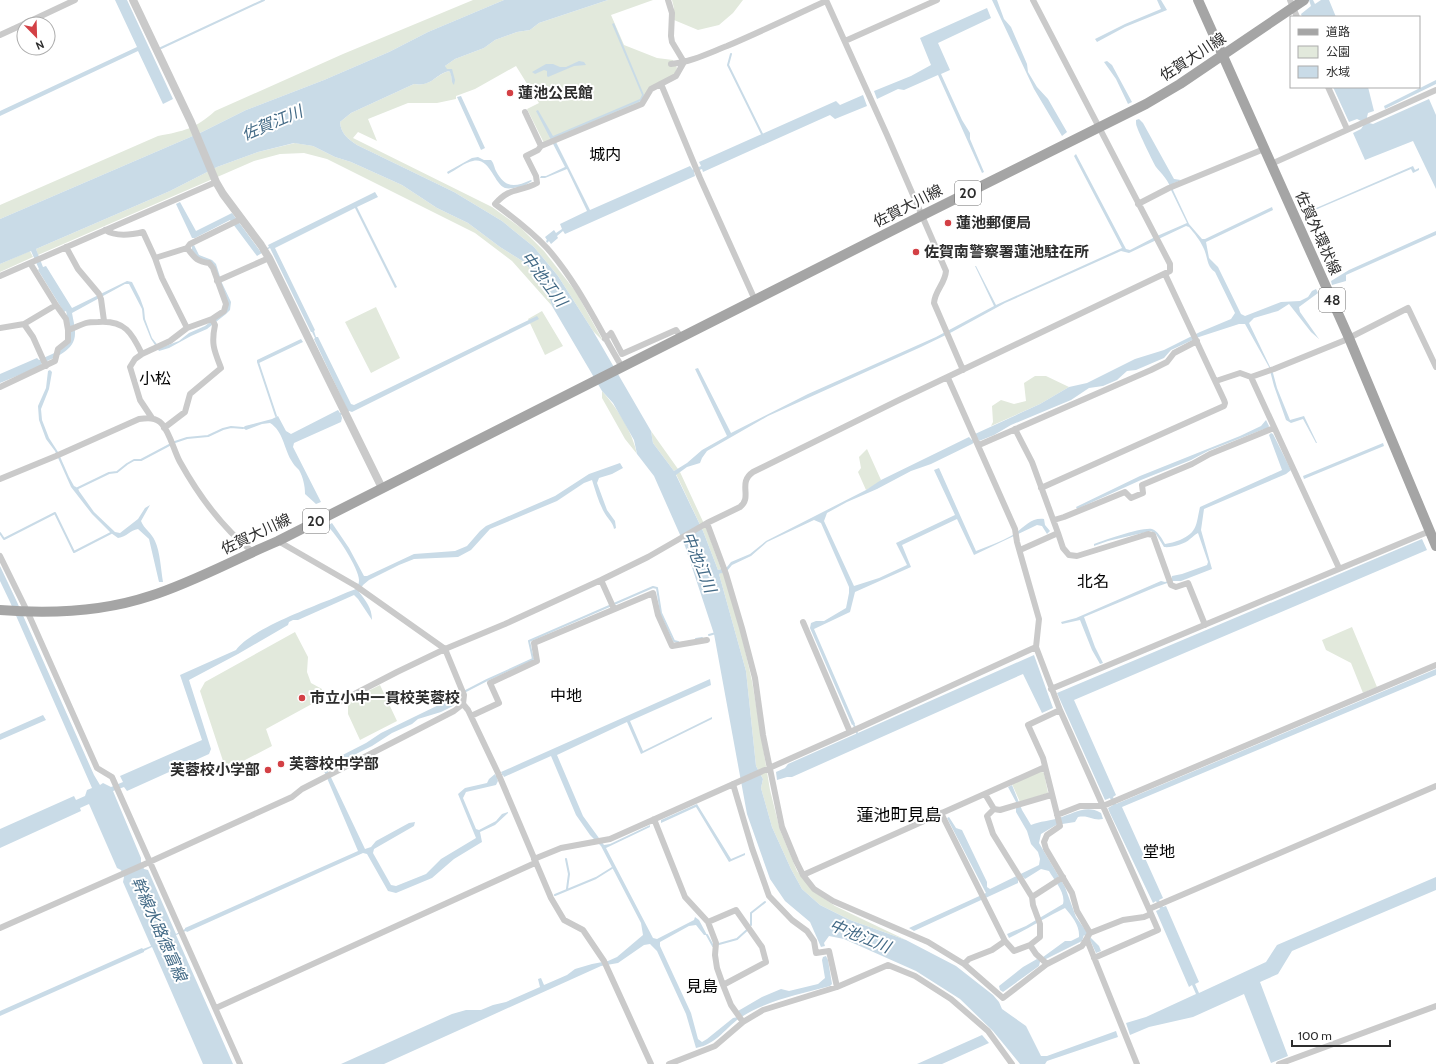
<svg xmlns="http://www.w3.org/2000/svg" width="1436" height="1064" font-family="Cabin,'Noto Sans JP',sans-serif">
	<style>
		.green { fill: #e2e9dc }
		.water { fill: #c9dbe7; fill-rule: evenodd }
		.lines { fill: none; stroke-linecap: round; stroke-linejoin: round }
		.stream { stroke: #c9dbe7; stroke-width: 2 }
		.minor { stroke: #cacaca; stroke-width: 6 }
		.tertiary { stroke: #cacaca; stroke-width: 8 }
		.primary { stroke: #a5a5a5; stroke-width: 10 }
		.poi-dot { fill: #d34045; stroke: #fff; stroke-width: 1.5 }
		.labels { text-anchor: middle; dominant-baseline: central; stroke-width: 4; stroke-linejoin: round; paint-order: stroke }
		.shield { fill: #fff; stroke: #6c6c6c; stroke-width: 1 }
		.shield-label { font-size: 14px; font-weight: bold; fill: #2d2d2d }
		.street-label { font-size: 15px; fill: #2d2d2d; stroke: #fff }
		.poi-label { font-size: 15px; font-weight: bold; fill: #2d2d2d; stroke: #fff; text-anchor: start }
		.water-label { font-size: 16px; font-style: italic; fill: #436a86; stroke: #fff }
		.neighbourhood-label { font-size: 16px; fill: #000; stroke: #fff }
		.quarter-label { font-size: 17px; fill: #000; stroke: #fff }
	</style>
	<rect width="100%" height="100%" fill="#fff"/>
	<!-- green -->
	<path class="green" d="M473,0H504L428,32L389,52L324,80L246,110L202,132L0,219V205L158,136C184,131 195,129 215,111L343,54Z
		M608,0H653L611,15L624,45L657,58L673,60L677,68L674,75L650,87L641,102L544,143L527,109L539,103L516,66L475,89L456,96V99L437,103H408L368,119L377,141L358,132L353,138L492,207L521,228L544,251L576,292L603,341L593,331L558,276L534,247L502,221L454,192L357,145C348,139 341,134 340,122L351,113L414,84C431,87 435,75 449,71L451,74L452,82V69H446L445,66L455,59L484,48L495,40L517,32L530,30L539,23Z
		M672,0H743L733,13L719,25L698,30L674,20V8Z
		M295,143L313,146L335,157L351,162L402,185L437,208L468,223L500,247L524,262L546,287L552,306L512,261L475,233L327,159L304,153L280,154L254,161L38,255L36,249L170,191L217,167L258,152Z
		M30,251L33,257L0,272V264Z
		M376,307L400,358L371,373L345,322Z
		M542,311L563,346L545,355L528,319Z
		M1035,376H1046L1069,387L1040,404L991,426L993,422L992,406L1001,400L1014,404L1026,401L1024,383Z
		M602,391C618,409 632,431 637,454L625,439L602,398Z
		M651,431L678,469L674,471L653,443Z
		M867,449L881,480L877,484L866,490L858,472L861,468L859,457Z
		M680,472L706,528L721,569L718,570L703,531L676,474Z
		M723,572L740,628L752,681L770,790L780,830L797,871L813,891L835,906L906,940L850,920L820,905L802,889L791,869L772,827L761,788L763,779L756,766L746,671L719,574Z
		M1352,627L1377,687L1363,693L1351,663L1326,650L1322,640Z
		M295,632L308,657L307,672L311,683L322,689L321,699L266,729L272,746L226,770L200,691L205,682Z
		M380,685L397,721L360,740L348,714V701Z
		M1040,771L1044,773L1048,793L1020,802L1012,784Z"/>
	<!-- water -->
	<path class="water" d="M115,0H127L173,99L163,104L138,51L0,116V111L137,47Z
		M504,0H608L539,23L530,30L517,32L495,40L484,48L455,59L445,66L447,69H452L455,80L454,85C450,81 453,76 449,71C434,75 432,87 414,84L351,113L340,122C341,134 348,139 357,145L454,192L502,221L534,247L558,276L593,331L651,431L653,443L674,471L687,463L702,450L727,436L695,369L698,368L731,433L808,394L936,337L994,306L975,266H976L996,305L1122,248L1074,156L1076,154L1126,249L1130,250L1157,236L1187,223L1171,190C1170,182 1161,173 1156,167C1154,164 1138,131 1137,127C1136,125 1136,123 1136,120L1139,119L1143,123L1174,179L1181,180L1174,183L1173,190L1189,224L1202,239H1205L1272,207L1273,210L1206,242L1209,258L1218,267L1241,314L1245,316L1281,302L1300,301L1308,297L1312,291L1316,289L1318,293L1299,307L1300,312L1319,339L1311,332L1289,304L1278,311L1254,318L1249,323L1273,373L1277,388L1290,420L1304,416L1317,443H1316L1303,419L1291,423L1286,420L1274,386L1269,367L1245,324H1239L1199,337L1171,350L1164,358L1136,370L1127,371L1117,380L1103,386L1089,388L1071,400L1011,425L994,435L979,441L978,439L972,444L931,464L911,471L877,489L847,502L827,513L824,521L854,586L879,578L907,565L896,543L955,515L934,470L939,468L976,551C988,546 1000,542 1011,536C1022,530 1030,517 1044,519L1045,525L1050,531L1047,534L1042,526L1037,525L974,555L957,519L902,545L911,567L855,592L850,612L814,629L855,724L852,725L810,628L811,623L816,621H824L846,608L849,593V587L821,523L814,520L767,542L751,556L732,565L727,571L719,574L746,671L756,766L763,779L761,788L772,827L791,869L802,889L820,905L850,920L906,940L956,966L993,995L999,1002L1002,1009L1026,1026L1041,1056H1047L1116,1031L1118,1037L1047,1061L1045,1064H1020L993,1031L960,999L916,971L844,939L829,936L824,943L825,946L821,947L810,922L785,901L770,879L747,814L714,634L685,546L654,476L637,454L634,440L613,403L602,391L552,306L546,287L524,262L500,247L468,223L437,208L402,185L351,162L335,157L313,146L294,143L258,152L217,167L170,191L36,249L43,267L46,266L72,308L127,281L132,282L140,298L144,309L145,319L152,338L160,348L179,341L189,333L205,326L227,309L214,265L197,258L192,250V246L194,245L199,255L212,260L216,264L222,283L231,302L230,310L226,314L207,329L191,336L169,348L159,351L151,339L143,319L142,309L129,284H125L72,313C73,319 75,326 75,332C76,351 55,357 41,364V366L0,383V374L37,358L39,360L61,350L71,333L66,311L64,312L38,270L39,269L31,251L0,264V219L202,132L246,110L324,80L389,52L428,32ZM1186,226L1189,227C1194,233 1200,240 1203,247C1208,256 1206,266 1215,272L1235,313L1231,319L1200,332L1164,350L1135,359L1087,383L1069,387L1040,404L975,434L977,437L972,440L969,437L881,480L866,490L766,541L750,554L731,562L727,567L718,570L703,531L676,475L687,467L700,463L702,458L707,451L768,416L921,347L952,332L1005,303L1121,251L1129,253Z
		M992,0H997L1004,19L1011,27L1027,64L1028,72L1037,87L1048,99L1067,132L1062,136L1034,89Z
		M1157,0H1161L1167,10L1125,27L1097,42L1095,39L1125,24L1161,9Z
		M1309,0H1313L1315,4L1321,0H1329L1336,17H1302L1301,14L1311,6Z
		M987,8L991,18L938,43L950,70L941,74L962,120L970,133V139L984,172L982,173L938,75L904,90L898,89L877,99L874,91L911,76L931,65L920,38Z
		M614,23L644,95L641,101L554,138L590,210L690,166L693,170L701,166L699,162L836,101L840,105L863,95L867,106L835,119L830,115L703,172L702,169L694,172L695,176L565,234L563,231L557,236L558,238L551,244L549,241L547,243L546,241L547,240L545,237L554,230L556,233L562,229L560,224L587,211L567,169L545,178H540L541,176H546L565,167L536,111L538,110L553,136L640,99L642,95L612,24Z
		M579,61L584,62L586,65L574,66L548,77L547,76V71L544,70L535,74L532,72L546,64H553L560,67H566Z
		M1107,61L1112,65L1132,102L1128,104L1116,79L1104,62Z
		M1436,80V84L1385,109L1384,106Z
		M1333,87H1368L1374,111L1368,113L1367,117L1369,123L1373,124L1429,99L1436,115V189L1413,141L1365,160L1353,133L1361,129L1363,126L1361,121L1357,119L1349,122Z
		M461,96L485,148L481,150L457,97Z
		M478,157L484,160H491C494,163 494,167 496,171C506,189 515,187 531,180L532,181L519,189L518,187C514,188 509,189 505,188C494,184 490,157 473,161C465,162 456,170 448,174L447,172L472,158Z
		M1413,166L1415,170L1419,168V170L1413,173L1411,169L1308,213L1307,212Z
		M375,192L378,197L357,207L397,287L395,288L355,208L275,248L315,330L314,331L316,337H318L351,404L354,405L537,316L539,319L352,412L349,411L341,415L342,418L341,422L294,443L293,447L321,502L316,504L305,494C305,486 303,477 299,470C296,467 293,464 291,460C284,448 283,431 270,423L262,424L246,430L243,428L245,426L272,419L278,416L286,431L291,434L338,410L340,413L347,409L314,339L315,338L312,332H311L270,248L257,256L230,220L195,238H192L176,204L180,202L196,231L232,213L260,251L269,247L268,245Z
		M1436,231V235L1346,275V281L1332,285L1331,281L1349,270Z
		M301,339L303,342L259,363L257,362V360Z
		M50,370L52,372L49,389L41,409L42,420L49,438L58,452L69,477L74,486L78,488L79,491L94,512L115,532L120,533L138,519L145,508L150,505L141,521C144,529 152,533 155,541C160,551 161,570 163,582H159L149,539L138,529C130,530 127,537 118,538L111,533L92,514L71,487L55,451L46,439L39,420L38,406L46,388L48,371Z
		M1266,420L1269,426L1268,429H1264L1208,451L1191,460L1141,480L1077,509L1076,507L1140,476L1240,436L1261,426Z
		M1271,433L1273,434L1291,470L1286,474L1204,509L1201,530L1212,569L1181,581H1173L1156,587L1084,617L1095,647L1103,663L1100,664L1092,650L1080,620L1062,624L1061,622L1076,618L1161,581L1165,582L1171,580L1172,576L1182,574L1207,565L1208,562L1198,533C1194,535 1193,537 1190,539C1185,544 1171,548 1164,547L1156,534L1151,531L1108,541L1094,546V544C1105,540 1142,527 1152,529C1158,531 1162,539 1165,544C1170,543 1175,542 1180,540C1198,532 1196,524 1200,507L1282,470L1269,435Z
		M1383,443L1384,446L1304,479L1303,476Z
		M620,463L623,468L612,474L599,478L597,483L607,510L615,521L616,528L614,529C613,524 611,522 608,518C600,508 596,492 592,480L584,483L557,501L490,529L471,550L458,557L414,559L399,565L369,580L363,585L359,592C366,601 372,608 372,620L358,599L354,595L298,620H293L289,622L288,625L238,654L189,680L211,749L209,754L127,791L124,787L113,791L141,858V862L144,869L148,870L176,934L185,929V928L358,851L324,771L327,763L366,743L381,733L451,699L455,693L458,692L459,698L453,706L441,712L418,719L412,724L392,733L372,746L330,767L328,771L365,849L371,847L376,841L409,823L415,822L414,826L374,849L373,853L391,885L396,886L426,874L441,859L476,838L458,794L465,788L487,783L489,779L495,774L496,776L502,774L501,772L710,679L711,685L630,721L643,751L712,717V719L641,754L627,722L557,755L583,816L604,845L610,844L650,825V827L606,848L653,938L657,939L694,920L695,917L699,920L707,935H704L696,925L689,926L660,942V946L691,1013L698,1039L702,1042L707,1039L733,1018L738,1017V1011L762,997L781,989L789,991L818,984L825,978L822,960L823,957L826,956L828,960L832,984L830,986C800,994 769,1000 743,1016C725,1027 718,1044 696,1048L686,1014L657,951L650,944L644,945L618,963L601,966L384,1064H341L452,1014L466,1010H481L493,1005L506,1002L540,987L538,979L541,978L544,985L567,975L575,969L592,964L608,961L617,957L643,935L641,923L601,846L590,835L576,815L551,756L504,777L503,775L497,778L498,781L496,785L466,792L463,798L476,829L479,830L496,821L502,814L508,812V813L495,825L480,832L482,842L454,859L432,878L396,893L388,891L367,854L363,853L187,932L186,931L176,935L233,1064H203L152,947L144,951V952L0,1016V1011L142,948L143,949L151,946L123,882L124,877L121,870L117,868L89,804L80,808L81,811L0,848V829L74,796L76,800L85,796L87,790L92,788L10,602L0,581V566L17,602L94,775L100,785L103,783L111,787L123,782L120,776L202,740L180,675L236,650C248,632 300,612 321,603C333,599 344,593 356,589C357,587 359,584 359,581C360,570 336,533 327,526L332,523L349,548L364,576H367L414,554L455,551L467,546L480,531L486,526L555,496L589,474Z
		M1422,539L1427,550L1074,700L1116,795L1113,797L1116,804L1436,669V675L1122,807L1163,898L1159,900L1163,907L1166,906L1199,982L1195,984L1199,993L1266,962L1277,945L1436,877V890L1292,951L1278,974L1260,982L1288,1056L1271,1063L1244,994L1193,1017L1149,1027L1130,1035L1126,1023L1146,1017L1196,994L1192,985L1189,987L1156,911L1160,909L1156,901L1153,903L1109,811L1108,808L1113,805L1110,798L1105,800L1057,693Z
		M1034,655L1053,708L1042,713L1023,674L792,777H787L777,780L776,772L785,768L788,764Z
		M43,715L46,720L0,740V734Z
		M1012,785L1022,810L1031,825C1040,821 1050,821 1059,818C1073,814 1086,804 1101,813L1103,819C1092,821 1090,815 1078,817L1075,822L1056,825L1041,834L1039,843L1065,887L1076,917L1091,938L1099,946L1101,951L1096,953L1091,942L1084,935L1082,941L1040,962L1039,966L1003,992L1000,990L999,986L1023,967L1037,959L1039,960L1065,941H1071L1079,937C1080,926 1072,916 1065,908C1046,917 1028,929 1009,938L1007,934L1026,926L1063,904C1066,893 1054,880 1049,871L1041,869L1025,879L1023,877L1018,880V883L914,931L909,928L986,893L947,818L949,817L956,828L962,830L987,882V887L990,889L1039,865L1040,859L1038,852L1031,844L1027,831L1016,812V802L1008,787Z
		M697,804L731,859L745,853V855L729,862L696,807L661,823V820Z
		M982,1035L989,1043L942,1064H917Z"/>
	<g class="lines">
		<!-- stream -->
		<path class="stream" d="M161,48L264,0
			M731,54L728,65L762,134
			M258,362L276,416
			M78,488L109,473L117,472L127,464L134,460H141L175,442L187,438L208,436L223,429L231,427L243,428
			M0,533L4,539L55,513L74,552L111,533
			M709,635L716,633
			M696,639L702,638
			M458,695L487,680L533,659L529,641L653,587L657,588L661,613L674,641L678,642
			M854,725L857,733
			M566,859L569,874L567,889
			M555,895L596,878L612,868
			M751,925V913L765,902
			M707,935L713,946
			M719,944L737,939L747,930"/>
		<!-- minor -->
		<path class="minor" d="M668,0L672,13L671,36L672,42L684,62
			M826,0L887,135L946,271C945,284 935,290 934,303L963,370
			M1290,0L1297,17
			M24,24L75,0
			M0,35L24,24
			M845,41L937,0
			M671,64C691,62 709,53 727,46C760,32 793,16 826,1
			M661,84L700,178L755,300
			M1328,87L1347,129
			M525,112L541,146L642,104L651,89L676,76L684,62
			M541,146L538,150L526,156L536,176L537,183C519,193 511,186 495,204C514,218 531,231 547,248C578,283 598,327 622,367
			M1271,164L1436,90
			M1138,204L1169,188L1264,149
			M105,230C116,237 131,235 143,232L155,258L162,278L187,328
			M66,247L78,269L99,294L101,299L104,321
			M155,258L187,248
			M0,276L216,182
			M217,281L269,258
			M24,324L33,337L46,366
			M0,328L24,324L56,305
			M68,330C74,328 80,325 86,323C89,322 94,322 98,322C125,320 132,333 142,354
			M605,339L611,333L622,354L676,330L681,337
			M1251,377L1274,369L1343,341L1408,308L1436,367
			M948,378L1015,529L1017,542L1039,619L1036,647L1060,710L1028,725L1043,758L1060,826L1047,835L1044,842L1046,849L1072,893L1077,911L1090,933
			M1216,381L1240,373L1251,377L1339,568
			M0,387L55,361L58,349L68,341V330L66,319L56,305L30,263
			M152,418L140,400L130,367L135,359L142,354L170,341L187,328L212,319L224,311L226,304L213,268L209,263C196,261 195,258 187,248L190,244L196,241L241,219
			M164,428L185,412L190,394L221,368C214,350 211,344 215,325L212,319
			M1015,429L1032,462L1058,533L1020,550
			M979,445L1151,370L1167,362L1174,353L1197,341
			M0,479L56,456L139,419C147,418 156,417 162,424C170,433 174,451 180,462C199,496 222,528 253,552
			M1041,488L1224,406L1225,403L1224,400L1165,274
			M1054,520L1064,517L1125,492L1131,498L1143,493L1142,485L1192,464L1210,454L1274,428
			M707,523L726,574L742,628L755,678L763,735L782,827L796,861L803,875L814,889L833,901L928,942L964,964L1003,998L1047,964L1082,946L1090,933L1123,920L1144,917L1151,914L1149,909L1436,786
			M1058,533L1063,548L1069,555L1077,556L1148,534L1153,535L1171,585L1176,587L1188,583L1205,625
			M278,541L356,586L445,649L397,672L339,702
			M0,556L28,613L97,768L112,777L240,1064
			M601,580L614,609
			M803,622L850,732
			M1051,689L1430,531
			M463,704L468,710L498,773L551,898L564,920L583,930L604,961L651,1064
			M1060,710L1149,909
			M471,716L499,703L490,683L537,661L534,643L653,593L658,615L672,646L707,640
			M733,784L752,848L769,896L792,920L807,931L814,941L816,953L829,951L837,987
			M985,794L994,809L1000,810L1051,795
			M994,809L987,816L993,834L1032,897L1063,877
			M941,813L1005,941L992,950L969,959L964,964
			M1057,815L1080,806H1103L1436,665
			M654,819L685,897L708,922L716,943L715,955L717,968L723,985L731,1005L743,1022
			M534,859L561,848L610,839L850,732L1036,647
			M803,875L1045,767
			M708,922L736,910L762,947L766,962L723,985
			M0,928L145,864L292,797L302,789L454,711L463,704L464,695L445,649L505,624L601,580L648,557L707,523L740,507C753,497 737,483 753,472L897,401L1170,271V264L1033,0
			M1087,940L1137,1064
			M1005,941L1014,951L1030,945L1040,937V924L1033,905L1032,897
			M1030,945L1036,954L1047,964
			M1094,958L1158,930L1151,914
			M216,1008L535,863
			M669,1064L715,1046L743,1022L763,1010L837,987L888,965L915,976L951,999L988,1031L1012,1064
			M1279,1064L1436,1006"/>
		<!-- tertiary -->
		<path class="tertiary" d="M133,0L191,122L216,182L223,194L261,245L269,258L382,488"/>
		<!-- primary -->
		<path class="primary" d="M1198,0L1349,338L1436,546
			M0,610C50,614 102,612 150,596C194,582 235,559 278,541L921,216L1146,104L1180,84L1304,0"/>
	</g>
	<!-- markers -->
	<g class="poi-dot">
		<circle cx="510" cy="93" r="4"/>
		<circle cx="948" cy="223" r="4"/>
		<circle cx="916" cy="252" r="4"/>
		<circle cx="302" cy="698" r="4"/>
		<circle cx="281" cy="764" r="4"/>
		<circle cx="268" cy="770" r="4"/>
	</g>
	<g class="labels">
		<!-- shield labels -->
		<g class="shield">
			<rect x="955" y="181" width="26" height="24" rx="3"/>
			<rect x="1319" y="288" width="26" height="24" rx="3"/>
			<rect x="303" y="509" width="26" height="24" rx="3"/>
		</g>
		<g class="shield-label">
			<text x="968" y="193">20</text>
			<text x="1332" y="300">48</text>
			<text x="316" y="521">20</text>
		</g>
		<!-- street labels -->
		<g class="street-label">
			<text transform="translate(1193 57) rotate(-33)">佐賀大川線</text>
			<text transform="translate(908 206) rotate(-27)">佐賀大川線</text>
			<text transform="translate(1318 233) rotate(66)">佐賀外環状線</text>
			<text transform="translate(256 534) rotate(-25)">佐賀大川線</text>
		</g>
		<!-- poi labels -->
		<g class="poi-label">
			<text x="518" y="93">蓮池公民館</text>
			<text x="956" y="223">蓮池郵便局</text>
			<text x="924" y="252">佐賀南警察署蓮池駐在所</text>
			<text x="310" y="698">市立小中一貫校芙蓉校</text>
			<text x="289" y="764">芙蓉校中学部</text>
			<text x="260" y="770" text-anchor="end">芙蓉校小学部</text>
		</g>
		<!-- water labels -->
		<g class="water-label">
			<text transform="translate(272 123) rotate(-23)">佐賀江川</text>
			<text transform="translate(544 279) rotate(53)">中池江川</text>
			<text transform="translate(699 562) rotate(68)">中池江川</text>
			<text transform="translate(159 929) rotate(66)">幹線水路徳富線</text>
			<text transform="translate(860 936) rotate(22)">中池江川</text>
		</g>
		<!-- neighbourhood labels -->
		<g class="neighbourhood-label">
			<text x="605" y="154">城内</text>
			<text x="155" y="378">小松</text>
			<text x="1093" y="581">北名</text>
			<text x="566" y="695">中地</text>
			<text x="1159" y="851">堂地</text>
			<text x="702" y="986">見島</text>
		</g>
		<!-- quarter labels -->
		<g class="quarter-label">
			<text x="899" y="815">蓮池町見島</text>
		</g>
	</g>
	<!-- legend -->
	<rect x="1290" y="16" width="130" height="72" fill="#ffffff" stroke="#ababab"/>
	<rect x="1298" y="29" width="20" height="6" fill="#a5a5a5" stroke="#ababab"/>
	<text x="1326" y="36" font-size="12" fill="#2d2d2d">道路</text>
	<rect x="1298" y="46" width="20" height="12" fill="#e2e9dc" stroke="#ababab"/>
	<text x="1326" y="56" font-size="12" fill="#2d2d2d">公園</text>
	<rect x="1298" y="66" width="20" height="12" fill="#c9dbe7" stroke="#ababab"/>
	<text x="1326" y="76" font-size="12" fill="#2d2d2d">水域</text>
	<!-- north arrow -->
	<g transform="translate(36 36) rotate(157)"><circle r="19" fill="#ffffff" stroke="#ababab"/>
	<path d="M0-3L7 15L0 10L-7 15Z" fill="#d34045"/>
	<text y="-6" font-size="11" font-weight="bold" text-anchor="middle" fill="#2d2d2d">N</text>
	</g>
	<!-- scale -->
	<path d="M1292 1040v6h98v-6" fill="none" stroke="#2d2d2d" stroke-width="2"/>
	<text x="1298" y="1040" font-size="12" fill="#2d2d2d" stroke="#ffffff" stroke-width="3" paint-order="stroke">100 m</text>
</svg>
